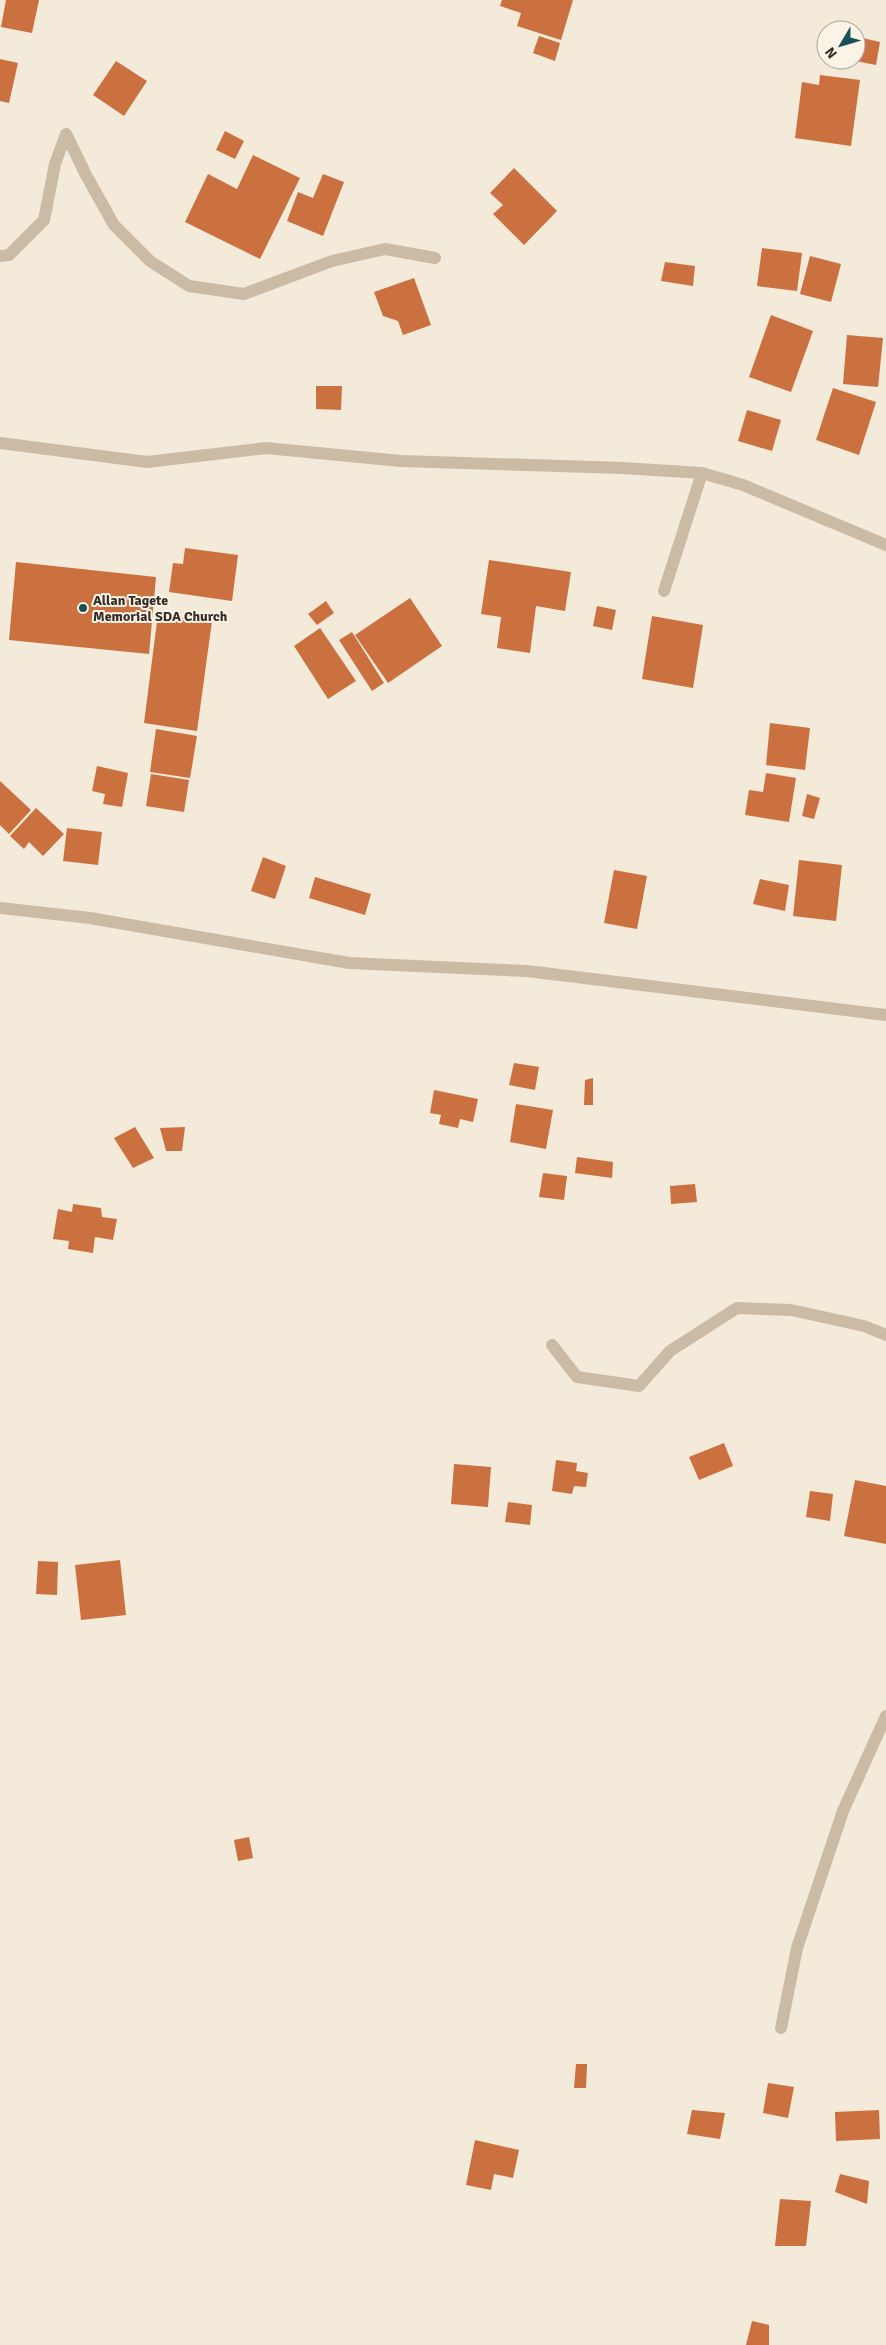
<svg xmlns="http://www.w3.org/2000/svg" width="886" height="2345" font-family="Signika,sans-serif">
	<style>
		.building { fill: #cb703f }
		.lines { fill: none; stroke-linecap: round; stroke-linejoin: round }
		.minor { stroke: #cbbba5; stroke-width: 12 }
		.poi-dot { fill: #1a4f5a; stroke: #faf3e6; stroke-width: 2 }
		.labels { text-anchor: middle; dominant-baseline: central; stroke-width: 4; stroke-linejoin: round; paint-order: stroke }
		.poi-label { font-size: 14px; font-weight: bold; fill: #372d27; stroke: #faf3e6; text-anchor: start }
	</style>
	<rect width="100%" height="100%" fill="#f3eada"/>
	<!-- building -->
	<path class="building" d="M6,0H39L32,33L1,27Z
		M502,0H573L561,40L517,26L521,13L500,6Z
		M539,36L560,43L555,61L533,53Z
		M858,37L880,42L876,65L856,61Z
		M0,59L18,63L9,103L0,101Z
		M116,61L147,81L124,116L93,95Z
		M820,75L860,80L851,146L795,138L802,82L819,85Z
		M225,131L244,141L235,159L216,150Z
		M253,155L300,178L260,259L185,222L208,174L237,189Z
		M514,168L557,211L524,245L493,214L503,205L490,193Z
		M323,174L344,182L323,236L287,221L298,192L313,198Z
		M762,248L802,253L797,291L757,286Z
		M810,256L841,264L831,302L800,294Z
		M665,262L695,266L693,286L661,281Z
		M414,278L431,325L403,335L398,321L383,316L374,292Z
		M771,315L813,331L791,392L749,377Z
		M847,335L883,338L878,387L843,384Z
		M316,386H342L341,410L316,409Z
		M833,388L876,402L859,455L816,440Z
		M747,410L781,420L772,451L738,441Z
		M185,548L238,555L232,601L169,592L173,563L183,564Z
		M489,560L571,572L565,611L536,606L530,653L497,648L501,617L481,614Z
		M16,562L156,577L149,654L9,640Z
		M410,598L442,646L388,683L355,635Z
		M326,601L334,613L317,625L308,614Z
		M597,606L616,610L612,630L593,626Z
		M158,614L212,621L197,731L144,723Z
		M652,616L703,625L693,688L642,679Z
		M320,628L356,681L328,699L294,646Z
		M352,632L384,683L372,691L339,640Z
		M770,723L810,728L805,770L766,765Z
		M156,729L197,736L190,778L150,772Z
		M97,766L128,773L122,807L103,804L105,794L92,791Z
		M766,773L796,778L789,822L745,815L749,790L763,792Z
		M151,774L189,780L184,812L146,806Z
		M0,781L31,810L9,834L0,825Z
		M807,794L820,798L814,819L802,816Z
		M36,808L64,834L43,856L29,842L24,849L10,836Z
		M67,828L102,832L98,865L63,861Z
		M263,857L286,866L275,899L251,891Z
		M799,860L842,865L836,921L793,916Z
		M614,870L647,876L637,929L604,923Z
		M315,877L371,894L365,915L309,898Z
		M760,879L789,885L785,911L753,904Z
		M514,1063L539,1067L535,1090L509,1085Z
		M593,1078V1105H584L585,1080Z
		M434,1090L478,1099L473,1122L460,1119L458,1128L439,1124L441,1115L430,1113Z
		M516,1104L553,1110L546,1149L510,1142Z
		M135,1127L154,1158L133,1168L114,1138Z
		M185,1127L182,1151H166L160,1128Z
		M577,1157L613,1162L612,1178L575,1173Z
		M543,1173L567,1176L564,1200L539,1197Z
		M695,1184L697,1202L671,1204L670,1186Z
		M73,1204L101,1208L102,1217L117,1219L113,1240L95,1237L93,1253L68,1249L69,1241L53,1239L58,1209L72,1212Z
		M724,1443L733,1466L699,1480L689,1457Z
		M556,1460L577,1463L576,1471L588,1473L586,1487L574,1486L572,1494L552,1491Z
		M454,1464L491,1467L488,1507L451,1504Z
		M855,1480L886,1486V1544L844,1536Z
		M810,1491L833,1494L830,1521L806,1517Z
		M508,1502L532,1505L530,1525L505,1522Z
		M120,1560L126,1615L81,1620L75,1565Z
		M38,1561L58,1562L57,1595L36,1594Z
		M249,1837L253,1858L238,1861L234,1840Z
		M576,2064H587L586,2088H574Z
		M768,2083L794,2087L788,2118L763,2113Z
		M692,2110L725,2113L720,2139L687,2134Z
		M879,2110L880,2139L836,2141L835,2112Z
		M475,2140L519,2150L513,2178L494,2174L491,2190L466,2185Z
		M840,2174L869,2181L867,2204L835,2192Z
		M780,2199L811,2201L806,2246H775Z
		M752,2321L769,2325V2345H746Z"/>
	<g class="lines">
		<!-- minor -->
		<path class="minor" d="M0,256L9,255L44,220L55,164L66,134L86,175L114,225L150,261L189,286L244,294L332,261L385,249L435,258
			M0,443L147,462L266,448L401,461L623,468L702,473L743,485L886,545
			M664,591L702,473
			M0,908L90,918L349,963L527,971L886,1015
			M552,1345L577,1377L639,1386L670,1351L737,1308L791,1310L864,1326L886,1335
			M781,2028L797,1948L843,1811L886,1716"/>
	</g>
	<!-- markers -->
	<circle class="poi-dot" cx="83" cy="608" r="5"/>
	<g class="labels">
		<!-- poi labels -->
		<g class="poi-label">
			<text x="93" y="600">Allan Tagete<tspan x="93" dy="16">Memorial SDA Church</tspan></text>
		</g>
	</g>
	<!-- north arrow -->
	<g transform="translate(841 45) rotate(232)"><circle r="24" fill="#faf3e6" stroke="#aca49a"/>
	<path d="M0-4L9 19L0 12L-9 19Z" fill="#1a4f5a"/>
	<text y="-8" font-size="14" font-weight="bold" text-anchor="middle" fill="#372d27">N</text>
	</g>
</svg>
